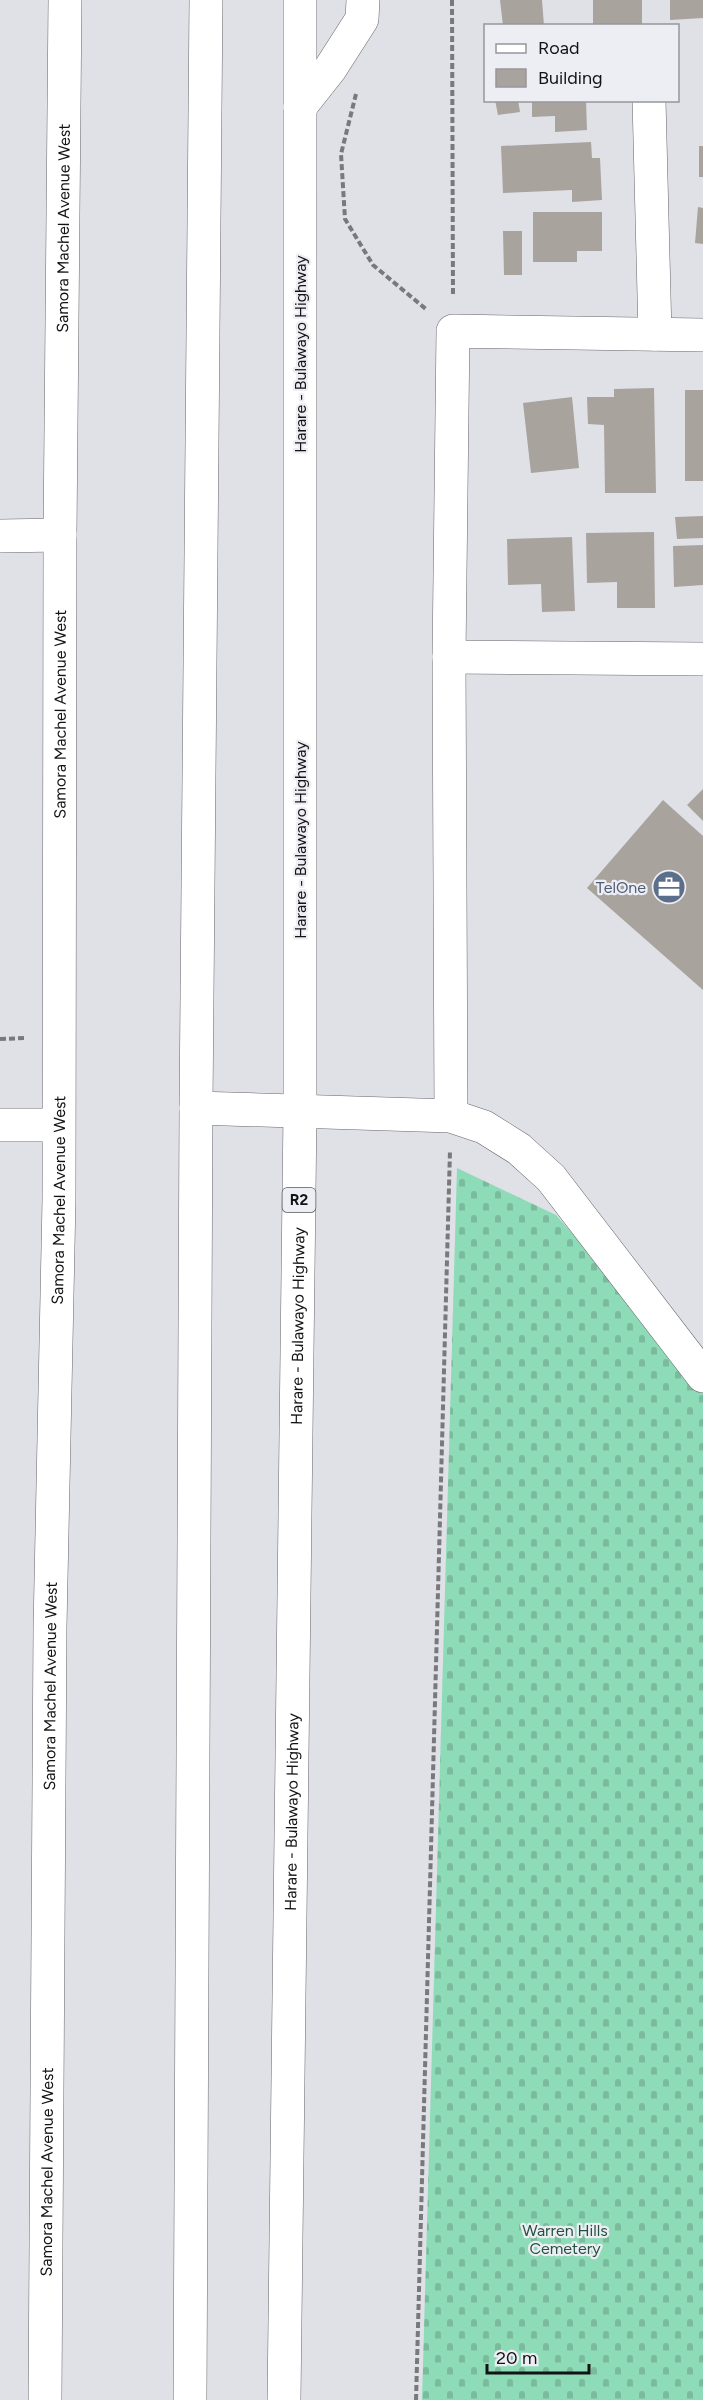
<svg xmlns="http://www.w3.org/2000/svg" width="703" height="2400" font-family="Figtree,sans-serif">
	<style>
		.cemetery { fill: url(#cemetery-stones) }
		.building { fill: #a8a39d }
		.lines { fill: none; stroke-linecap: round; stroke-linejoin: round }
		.minor-casing { stroke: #67666d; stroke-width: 34 }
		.highway-casing { stroke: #67666d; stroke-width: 34 }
		.path { stroke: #78787d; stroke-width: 4; stroke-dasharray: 6 3; stroke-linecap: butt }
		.minor { stroke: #fff; stroke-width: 33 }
		.highway { stroke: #fff; stroke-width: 33 }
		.labels { text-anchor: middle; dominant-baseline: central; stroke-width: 4.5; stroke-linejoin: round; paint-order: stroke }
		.shield { fill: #ededf4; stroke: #545458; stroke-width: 1.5 }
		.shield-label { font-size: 15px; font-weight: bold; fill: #131315 }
		.street-label { font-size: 16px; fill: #131315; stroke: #ededf4 }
		.service-label { font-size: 16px; fill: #4e5e75; stroke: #ededf4; text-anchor: end }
		.park-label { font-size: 16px; fill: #23533f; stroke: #ededf4 }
	</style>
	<defs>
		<pattern id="cemetery-stones" width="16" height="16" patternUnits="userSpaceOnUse" patternTransform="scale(1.5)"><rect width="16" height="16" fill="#8edbb8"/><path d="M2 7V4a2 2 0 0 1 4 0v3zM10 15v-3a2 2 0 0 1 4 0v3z" fill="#7abb9d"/></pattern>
	</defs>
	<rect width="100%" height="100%" fill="#e0e0e7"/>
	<!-- cemetery -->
	<path class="cemetery" d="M457,1168L556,1215L703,1382V2400H422Z"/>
	<!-- building -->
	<path class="building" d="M500,0H542L544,26H503Z
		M593,0H642V24H593Z
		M670,0H703V18L670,20Z
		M495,100H518L520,112L498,115Z
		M532,100H586L587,130L555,132V116L532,117Z
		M591,142L592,158H600L602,200L572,202V190L503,193L501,146Z
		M699,146H703V177H699Z
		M698,207L703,208V244L695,243Z
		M533,212H602V251H577V262H533Z
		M503,231H522V275H504Z
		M654,388L656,493H605L604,425L588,424L587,397H614V389Z
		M685,390H703V481H685Z
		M572,397L579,468L531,473L523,403Z
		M703,516V538L677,539L675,517Z
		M654,532L655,608H617V582L587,583L586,533Z
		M572,537L575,611L542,612L541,584L508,585L507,539Z
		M703,545V585L674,587L673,546Z
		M703,789V821L687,805Z
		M663,800L703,836V990L587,888Z"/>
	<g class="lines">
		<defs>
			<g id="minor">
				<path d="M649,100L655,334"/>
				<path d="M300,107L330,69L362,19L363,0"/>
				<path d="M0,536L60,535"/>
				<path d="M449,657L703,659"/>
				<path d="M196,1108L451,1116L484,1127L519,1149L551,1178L703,1376"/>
				<path d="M451,1116L449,657L453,331L703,335"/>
				<path d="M0,1125H58"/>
				<path id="s1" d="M45,2400L50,1628L59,1200L60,535L65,0"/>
			</g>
			<g id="highway">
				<path d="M190,2400L196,1108L206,0"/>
				<path id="s2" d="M284,2400L300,1112V0"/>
			</g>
		</defs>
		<!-- minor casing -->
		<use href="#minor" class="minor-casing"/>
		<!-- highway casing -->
		<use href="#highway" class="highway-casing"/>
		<!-- path -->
		<path class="path" d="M452,0L453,297
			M356,94L341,154L345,219L373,265L427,310
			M0,1039L25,1038
			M416,2400L450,1150"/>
		<!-- minor -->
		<use href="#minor" class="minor"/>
		<!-- highway -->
		<use href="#highway" class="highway"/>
	</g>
	<!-- icons -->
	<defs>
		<symbol id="office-disc" viewBox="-11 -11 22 22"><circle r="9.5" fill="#5c6f8a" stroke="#ededf4"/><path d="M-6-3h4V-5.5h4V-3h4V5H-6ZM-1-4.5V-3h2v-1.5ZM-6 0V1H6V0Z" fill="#fff"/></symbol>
	</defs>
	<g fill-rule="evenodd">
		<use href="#office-disc" x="650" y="868" width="38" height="38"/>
	</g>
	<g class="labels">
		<!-- shield labels -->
		<rect class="shield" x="282.5" y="1188" width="33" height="24" rx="4.5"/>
		<g class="shield-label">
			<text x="299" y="1200">R2</text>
		</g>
		<!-- street labels -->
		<g class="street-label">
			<text stroke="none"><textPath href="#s1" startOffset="2172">Samora Machel Avenue West</textPath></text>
			<text transform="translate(300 354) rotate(-90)">Harare - Bulawayo Highway</text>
			<text stroke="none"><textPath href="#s1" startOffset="1686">Samora Machel Avenue West</textPath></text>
			<text transform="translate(300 840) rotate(-90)">Harare - Bulawayo Highway</text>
			<text stroke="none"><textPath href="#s1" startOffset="1200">Samora Machel Avenue West</textPath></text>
			<text stroke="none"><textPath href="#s2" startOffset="1074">Harare - Bulawayo Highway</textPath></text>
			<text stroke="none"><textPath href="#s1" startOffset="714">Samora Machel Avenue West</textPath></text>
			<text stroke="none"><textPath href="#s2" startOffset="588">Harare - Bulawayo Highway</textPath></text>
			<text stroke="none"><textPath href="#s1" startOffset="228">Samora Machel Avenue West</textPath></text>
		</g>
		<!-- service labels -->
		<g class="service-label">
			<text x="646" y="887">TelOne</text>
		</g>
		<!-- park labels -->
		<g class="park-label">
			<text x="565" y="2230">Warren Hills<tspan x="565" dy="18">Cemetery</tspan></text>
		</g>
	</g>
	<!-- legend -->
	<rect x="484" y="24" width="195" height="78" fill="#ededf4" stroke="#96969b" stroke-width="1.5"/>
	<rect x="496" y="44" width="30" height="9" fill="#ffffff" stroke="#96969b" stroke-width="1.5"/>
	<text x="538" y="54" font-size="18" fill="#131315">Road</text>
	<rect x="496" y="69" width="30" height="18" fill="#a8a39d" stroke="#96969b" stroke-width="1.5"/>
	<text x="538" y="84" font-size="18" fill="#131315">Building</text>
	<!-- scale -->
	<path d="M487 2364v9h102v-9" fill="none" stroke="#131315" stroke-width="3"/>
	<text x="496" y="2364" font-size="18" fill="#131315" stroke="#ededf4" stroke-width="4.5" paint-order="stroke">20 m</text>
</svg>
